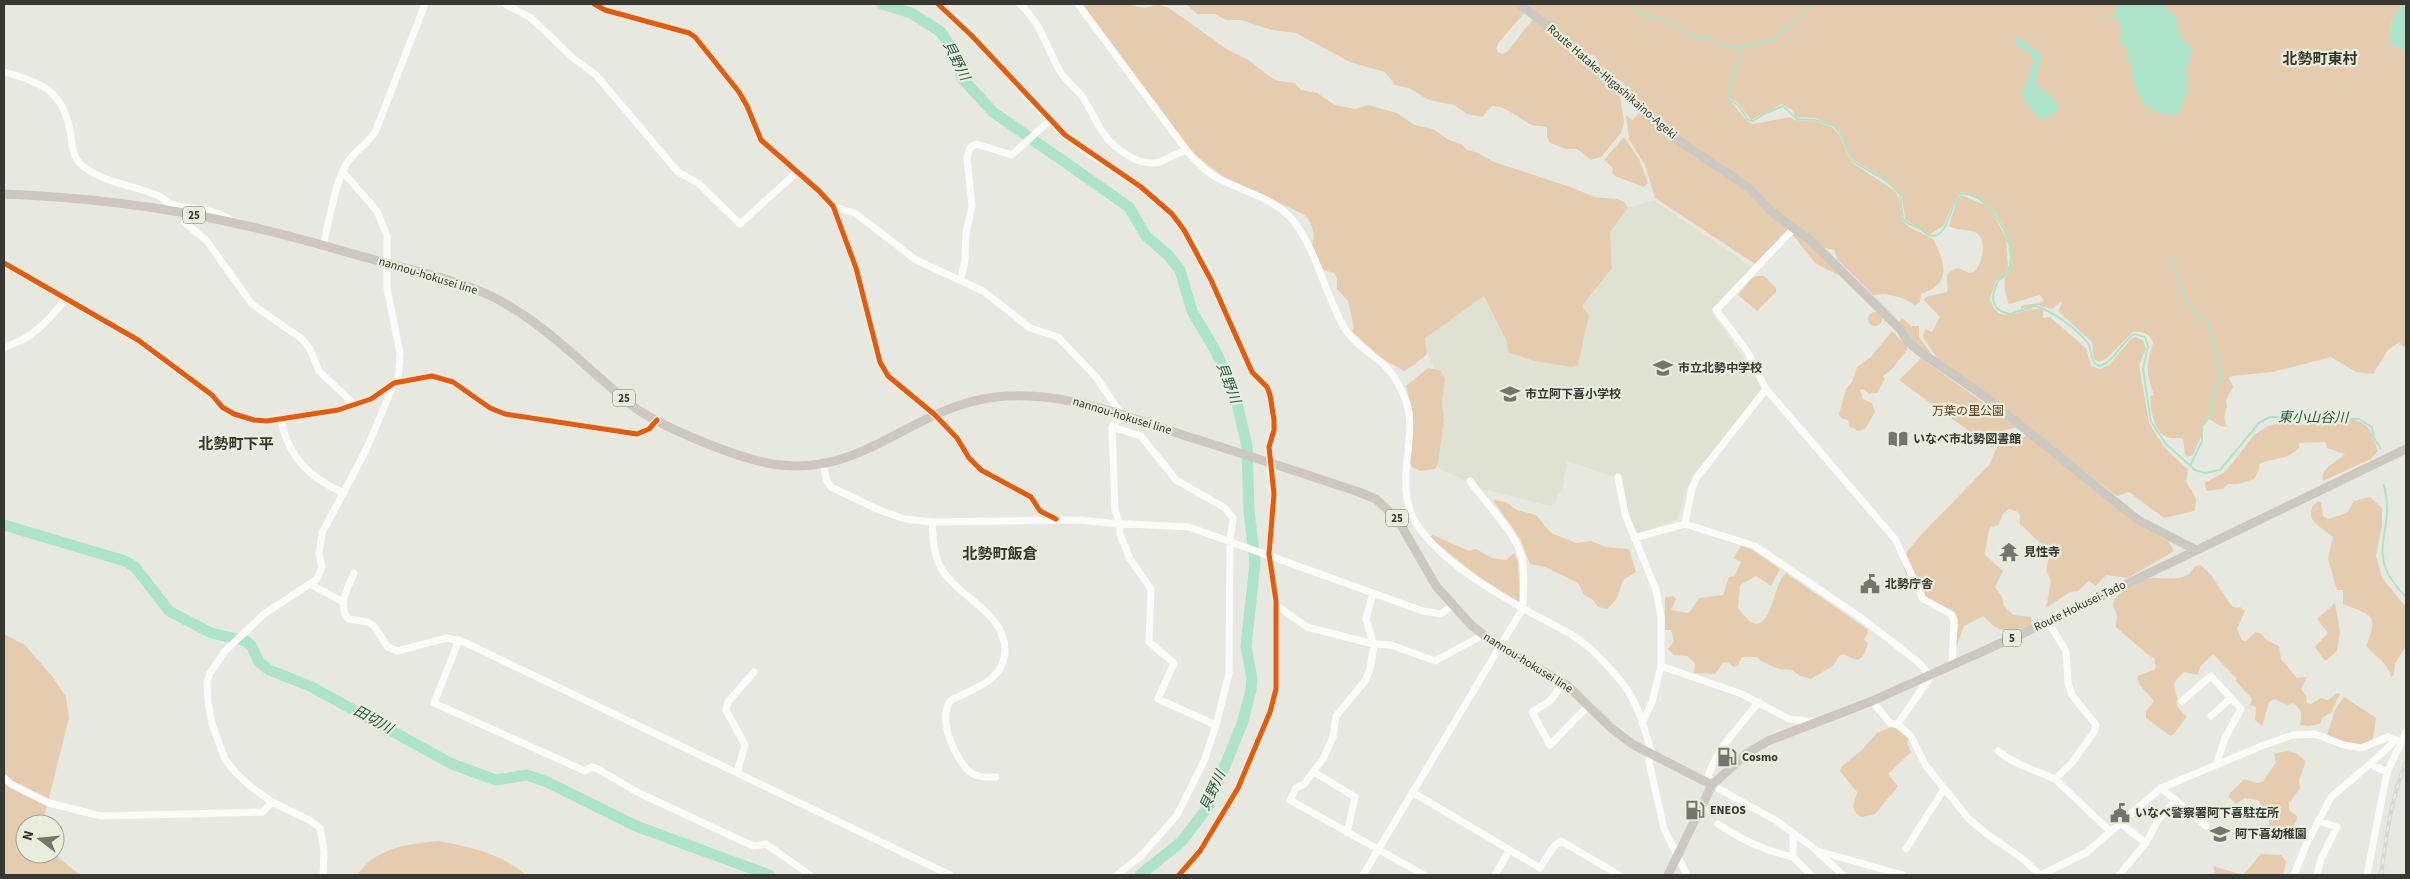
<svg xmlns="http://www.w3.org/2000/svg" width="2410" height="879" font-family="'Source Sans 3','Noto Sans JP',sans-serif">
	<style>
		.built { fill: #dfe2d1 }
		.green { fill: #e5ccaf }
		.water { fill: #ace3c9 }
		.lines { fill: none; stroke-linecap: round; stroke-linejoin: round }
		.stream { stroke: #ace3c9; stroke-width: 2 }
		.river { stroke: #ace3c9; stroke-width: 11 }
		.minor { stroke: #fbfcfa; stroke-width: 7 }
		.major { stroke: #cbc9bf; stroke-width: 9 }
		.rail-casing { stroke: #d6d6d4; stroke-width: 4 }
		.rail { stroke: #e9eddc; stroke-width: 2; stroke-dasharray: 5.5; stroke-linecap: butt }
		.cycleway-casing { stroke: #e9eddc; stroke-width: 8 }
		.cycleway { stroke: #e8590c; stroke-width: 5 }
		.labels { text-anchor: middle; dominant-baseline: central; stroke-width: 4.5; stroke-linejoin: round; paint-order: stroke }
		.shield { fill: #e9eddc; stroke: #6c6e64; stroke-width: 1 }
		.shield-label { font-size: 11px; font-weight: bold; fill: #363831 }
		.street-label { font-size: 12px; fill: #363831; stroke: #e9eddc }
		.poi-label { font-size: 12px; font-weight: bold; fill: #363831; stroke: #e9eddc; text-anchor: start }
		.park-label { font-size: 12px; fill: #613e15; stroke: #e9eddc }
		.water-label { font-size: 14px; font-style: italic; fill: #225d47; stroke: #e9eddc }
		.quarter-label { font-size: 15px; font-weight: bold; fill: #35372a; stroke: #e9eddc }
	</style>
	<rect width="100%" height="100%" fill="#e7e9e0"/>
	<!-- built -->
	<path class="built" d="M1654,200L1753,268L1712,313L1762,384V391L1685,491L1679,516L1676,520L1636,535L1633,534L1620,479L1567,461L1562,493H1558L1556,503L1550,506L1479,488L1473,479L1467,478L1466,481L1438,468V454L1444,421L1442,403L1445,378L1440,370L1434,368L1424,345V338L1484,296L1507,342L1508,352L1534,361L1572,367L1578,365L1586,311L1583,307L1584,303L1609,274L1612,266L1610,232L1612,226L1628,208Z"/>
	<!-- green -->
	<path class="green" d="M1082,4H1126L1145,8L1158,4L1169,8L1228,50L1247,59L1269,76L1278,81L1295,83L1301,90L1317,93L1335,105L1355,109L1368,105L1397,113L1414,125L1433,129L1449,140L1461,144L1467,150L1478,153L1494,162L1573,188L1594,197L1617,199L1624,202L1628,208L1610,232L1612,269L1584,303L1583,307L1589,315L1578,365L1572,367L1534,361L1508,352L1507,342L1484,296L1425,338L1427,354L1414,365L1404,371L1381,358L1352,331L1354,328L1348,301L1337,289V278L1334,273L1323,270L1312,245C1316,233 1312,224 1305,215L1224,177L1195,155Z
		M1186,4H1513L1526,11L1499,42L1496,48L1498,52L1503,54L1508,51L1533,19L1537,20L1620,96L1624,122L1621,133L1601,157L1591,160L1577,149H1566L1550,143L1547,137V128C1542,125 1537,127 1532,125C1519,119 1507,106 1492,106L1482,117L1467,114L1454,105L1429,100L1409,88L1395,85L1385,72L1350,62L1296,33L1272,30L1241,20H1226L1215,14H1197Z
		M1527,4H2406C2391,20 2390,19 2390,43L2406,53V347L2399,345L2401,341L2388,350L2373,374L2356,372L2331,357L2273,372L2231,376L2229,378L2233,387L2226,400L2227,406L2224,417L2227,427L2220,426L2208,418L2201,426V437L2193,455L2188,457L2185,454L2183,439C2178,437 2175,439 2171,438C2153,435 2151,410 2150,396L2154,395C2146,374 2146,364 2153,343C2149,333 2143,331 2133,332L2106,359L2099,362L2094,359L2092,342L2058,311L2062,304L2061,301L2052,309L2037,305L2021,309V306L2042,302L2044,300L2040,295L2009,304C2006,300 2003,283 2005,278C2009,271 2012,267 2011,257C2009,231 1999,210 1976,197C1970,194 1964,191 1958,194L1943,226L1929,235L1905,219L1902,197L1897,190L1888,181L1853,160L1839,130L1830,124L1815,118L1796,117L1792,110L1782,104L1751,120L1738,103L1726,96L1748,122L1753,124L1790,117L1794,120L1814,121L1832,127L1841,137L1851,162L1895,191L1899,198L1902,220L1909,227L1933,239C1940,254 1953,276 1932,289C1929,291 1925,292 1921,294L1920,302L1915,305L1902,298L1886,294L1873,295L1838,260L1834,250L1825,248L1674,134L1637,103L1623,82C1611,77 1615,77 1607,70C1600,65 1596,66 1596,56L1584,54Z
		M1639,113L1669,138L1747,191L1788,227L1787,232L1755,264L1655,198L1645,165L1629,139L1626,115L1632,120Z
		M1624,137L1639,159L1648,183L1644,187L1615,176L1612,173L1613,168L1604,160Z
		M1961,195L1985,205L1992,211L2006,238L2008,267L2006,274L1996,281L1990,298C1998,331 2024,304 2043,310V318L2050,317L2086,348L2091,366L2100,369L2109,365L2131,339L2135,337L2143,340L2146,349L2139,365L2149,423L2164,447L2188,470L2186,481C2192,494 2200,496 2194,511L2164,518L2129,492L2117,496L1938,360L1923,337L1925,329L1932,332L1940,317L1924,300L1926,297L1947,292C1950,281 1940,274 1958,268L1969,273L1974,272C1980,266 1982,258 1983,250C1984,223 1962,234 1949,226L1958,197Z
		M1796,233L1840,274H1836L1815,263L1792,234Z
		M1756,276H1764L1776,288V292L1757,311L1738,295L1751,279Z
		M1868 319a7 7 0 1 1 14 0a7 7 0 1 1-14 0Z
		M1902,318L1911,326H1919V337L1933,356L1916,345L1898,324Z
		M1892,331L1907,346V350L1892,369L1883,376L1885,379L1877,393L1869,394L1864,389L1860,390L1863,399L1872,403L1875,412L1865,429L1858,431L1849,426L1848,420L1841,418L1839,414L1846,389L1852,382L1857,367L1871,357Z
		M1921,358L2017,427L2002,431L1992,448L1899,380Z
		M1428,368L1440,370L1445,378L1442,403L1444,420L1438,463L1435,469L1420,471L1412,467L1409,461L1413,412L1406,386Z
		M2351,420C2370,421 2373,436 2378,451L2371,459L2323,481C2319,469 2338,461 2345,454L2327,448L2325,442L2299,443V448C2287,461 2273,457 2259,464V470L2254,479L2238,484H2228L2223,489L2206,491L2205,483L2226,471L2254,435L2268,426L2281,423L2306,425Z
		M2027,436L2142,527L2168,541L2174,551L2128,578L2106,575L2096,586L2089,581L2078,591L2070,592L2046,608L2051,581L2046,570L2050,552L2020,524V516L2018,512L2009,509L2003,514L1998,525L1991,527C1986,535 1988,544 1984,554L2003,571L1995,587L2002,597L2004,606L2013,615L2031,617L2032,624C2008,635 2002,635 1983,616L1964,626L1956,648C1954,638 1961,627 1957,617C1953,606 1929,604 1918,594C1909,585 1905,571 1901,559L1921,535L1989,465L1997,447Z
		M2370,497L2382,508V526L2376,556L2382,578L2406,607V646L2395,664L2394,675L2391,677C2387,662 2376,657 2366,646C2380,613 2370,615 2343,604V590H2337L2328,559L2333,537C2323,527 2305,523 2313,506L2318,501L2321,503L2323,516L2329,519L2347,513L2354,501Z
		M1493,500L1506,502L1517,510L1536,515L1551,533L1576,543L1591,541L1606,547L1629,549L1636,572L1623,580C1618,595 1619,598 1607,609L1598,607L1593,600L1584,595L1578,583L1574,581L1545,567L1530,564L1521,540Z
		M1433,535L1469,551L1476,549L1492,558L1506,560L1514,553L1518,562L1520,601L1518,602C1487,583 1458,562 1430,537Z
		M1741,546L1751,549L1780,569L1771,586L1756,576L1740,585L1738,608L1749,621L1756,624C1774,621 1773,584 1786,573L1867,629L1868,633L1864,639L1868,643C1863,660 1860,664 1844,654L1839,656L1834,665L1811,679L1800,676L1792,670L1779,669L1761,661L1757,657H1742L1738,666L1734,667L1727,662L1723,663L1715,674L1694,673L1695,663L1687,656L1674,655L1668,649L1674,641L1671,630H1665V598L1673,596L1676,599L1671,610L1689,613L1699,598L1723,595L1729,577L1735,576L1741,562L1733,558Z
		M2201,565L2211,575L2231,605L2236,608L2240,607L2245,611L2237,629L2242,640L2246,641L2255,632L2260,633L2268,641L2279,646L2281,659L2297,678L2307,677L2301,689L2306,696L2307,703L2311,704L2321,698L2328,700L2337,693L2340,694L2331,713L2323,717L2320,724L2308,726L2300,725C2302,713 2302,710 2293,703L2288,705L2274,699L2269,702L2263,723L2261,726L2255,720L2256,707L2250,705L2252,699L2236,681V678L2213,654L2201,666L2197,675L2184,672C2171,684 2173,685 2178,700L2176,702L2179,709L2187,717L2173,735L2170,736L2146,718V711L2154,701L2139,684L2137,676L2154,670L2156,667L2154,658L2147,654L2116,627C2115,622 2117,620 2117,616C2117,611 2111,607 2114,601C2119,590 2140,579 2152,578C2167,577 2187,583 2194,567Z
		M2335,603L2340,632L2337,651L2327,660H2324L2315,647L2328,633L2317,619Z
		M4,634L25,645L52,676L66,697L69,718L45,814L47,824H25V854H55V849L59,858L80,875H4Z
		M2344,697L2376,718C2375,723 2374,738 2372,741C2362,753 2337,739 2327,735L2335,710Z
		M1891,727L1896,728L1909,739L1907,743L1911,752L1888,774L1898,786L1895,790L1875,814L1862,817C1848,810 1855,804 1857,792L1840,771L1841,767L1861,751L1877,733Z
		M2286,751L2296,753L2306,761L2299,780L2300,788L2289,803V810L2297,816C2297,825 2290,829 2283,832L2269,826V817L2258,800L2245,798L2236,804L2229,797L2230,793L2244,779L2257,783L2263,782L2276,762L2274,754Z
		M438,841C471,847 500,853 526,875H357C376,848 406,844 438,841Z
		M2261,854L2281,855L2286,862L2283,875H2215L2213,866L2243,875Z"/>
	<!-- water -->
	<path class="water" d="M2116,4H2163L2177,19L2179,35L2193,50L2186,69L2188,87L2180,112L2176,115C2139,116 2134,89 2130,61L2128,59L2127,50L2119,39L2121,30L2118,20L2103,14H2114L2117,11Z
		M2406,5V53L2390,43C2390,28 2390,12 2406,5Z
		M2014,38H2020L2042,55L2036,82C2041,94 2059,95 2058,111L2048,118L2039,119L2025,102L2022,94L2034,59C2029,50 2016,49 2014,38Z"/>
	<g class="lines">
		<!-- stream -->
		<path class="stream" d="M1634,4L1638,13L1668,22L1693,36L1706,38L1723,46L1739,47V60L1727,98L1738,105L1748,120L1753,121L1766,113L1783,106L1797,119L1815,120L1834,126L1842,136L1852,161L1888,182L1897,191L1900,195L1903,219C1909,226 1917,226 1923,231C1946,251 1950,205 1959,194C1993,188 2030,264 1999,280C1990,295 1990,311 2010,314L2035,306C2052,310 2076,329 2087,342C2093,350 2089,362 2099,366C2113,363 2122,342 2134,334L2145,337L2148,346L2143,369L2151,422L2166,444L2195,470L2205,473L2220,470L2259,423L2270,417L2359,419L2372,427L2374,438L2381,449
			M1739,47L1773,40L1812,4
			M2170,256L2183,294L2195,312L2209,325L2221,375L2212,395L2211,415L2202,426V441L2190,466
			M2384,485C2397,536 2361,551 2406,597"/>
		<!-- river -->
		<path class="river" d="M882,4L911,13L941,32L954,53L962,78L993,112L1129,207L1146,236L1168,255L1180,270L1192,311L1216,352L1235,395L1247,446L1249,511L1255,563L1246,646L1252,679L1251,690L1242,724L1208,807L1181,842L1140,875
			M4,525L125,561L135,567L169,611L211,633L246,641L252,647L259,662L269,670L310,686L452,764L496,780L527,775L547,782L636,826L769,875"/>
		<!-- minor -->
		<path class="minor" d="M505,4L531,18L574,59L596,75L678,172L698,183L740,224L797,172
			M594,4L605,10L689,33L695,37L739,92L747,106L761,140L819,191L833,206L856,268L880,362L888,376L934,414L957,438L969,458L981,470L1031,497L1040,511L1056,519
			M938,4C986,40 1019,94 1064,134C1094,161 1133,177 1163,205C1209,248 1223,317 1252,371C1257,381 1267,384 1270,395C1272,405 1275,418 1274,428C1273,439 1269,447 1270,458
			M1020,4C1041,23 1047,49 1061,73C1066,81 1075,87 1081,95C1099,120 1097,136 1126,154C1133,159 1143,163 1152,163C1165,164 1174,151 1187,151
			M1078,4L1187,151C1195,160 1204,170 1214,176C1238,190 1269,196 1289,216C1314,241 1326,298 1345,329C1354,343 1369,352 1381,362C1391,371 1399,384 1404,396C1423,437 1386,489 1423,533C1451,568 1496,593 1535,615C1550,623 1567,631 1581,641C1600,655 1614,672 1628,691C1641,711 1645,734 1653,756
			M4,72C44,83 65,92 71,137C72,149 74,160 84,167C107,184 134,185 159,196C163,198 166,202 171,204C191,210 217,208 233,222
			M343,172L377,211L387,236V288L400,353L398,383
			M834,207L855,213L916,260L983,291L1030,328L1058,337L1097,378L1121,414L1112,427L1115,511L1120,523V534L1130,559L1151,589L1149,642L1174,663L1158,699L1216,725
			M184,214L185,223L206,240L252,304L302,339L310,349L319,371L354,404
			M1794,228L1716,310L1747,351L1766,389L1895,539L1923,599L1951,614L1954,621L1952,666
			M323,246C329,223 335,181 347,163C355,150 369,144 376,130L425,4
			M4,263L138,340L212,395L222,407L234,414L254,420L267,421L338,410L371,399L394,383L432,376L453,382L490,408L505,414L637,434L649,429L657,420
			M961,279L965,260L966,233L972,206L967,158L970,148L976,144L1012,155L1050,120
			M4,347C31,340 48,321 65,300
			M279,418C284,425 283,433 287,440C298,467 319,482 344,493
			M1112,427L1141,436L1176,480L1225,508L1233,518L1230,541L1229,673L1216,725L1204,761L1177,815L1141,856L1117,875
			M823,464L827,481L831,487L879,510L905,519L932,522L1081,520L1109,523L1189,527L1423,611L1441,614L1452,606
			M1618,477L1625,514L1656,590L1661,617V666L1652,702L1642,723
			M932,522C933,535 933,552 939,564C954,597 1004,609 1005,650C1005,679 976,688 953,699C934,713 956,764 973,774C980,778 988,777 996,777
			M1685,524L1692,488L1697,477L1766,389
			M1634,538L1685,524L1755,546L1860,617L1917,661L1931,676L1897,725
			M354,573C348,588 337,604 348,619L368,622L374,626L388,647L397,651L447,638L464,642L950,875
			M310,584L343,602
			M1373,593L1366,619L1374,646L1370,669L1365,681L1336,716L1333,737L1323,759L1304,784L1296,788L1290,800L1424,875
			M1276,605L1307,627L1373,644L1391,645L1435,661L1483,635
			M2048,622L2066,651L2068,683L2072,695L2096,725L2094,732L2071,764L2055,779L2111,832
			M459,640L434,703L585,771L591,767L596,768L637,792L740,840L754,846L766,844L810,875
			M1661,666L1742,694L1789,719L1817,722
			M1563,683L1550,701L1532,712L1550,745L1589,705
			M1872,701L1890,723L1898,725L1911,736L1926,766L1969,819L1987,834L2023,859L2040,875
			M2182,701L2211,676L2241,709L2225,738L2216,765
			M2211,716L2231,698
			M1998,751C2015,765 2035,770 2055,779
			M1650,754L1649,762L1664,829L1687,875
			M2370,764L2396,740
			M1314,772L1355,797L1347,833
			M737,773L745,745L726,710L728,702L754,672
			M4,778L11,784L49,803L101,816L263,812L272,802
			M1706,783C1714,751 1739,727 1759,702
			M1712,785L1775,820L1811,846L1843,875
			M2161,788L2206,826
			M1412,792L1540,868L1554,846L1561,841L1619,875
			M2120,823L2146,843
			M1718,824C1744,841 1763,850 1793,857
			M1793,833V857L1811,875
			M1906,849L1944,789
			M1818,851L1903,875
			M323,875L324,851L320,828L311,821L272,802L251,787L235,772L225,759L212,724L208,702L207,682L210,673L225,651L264,614L317,579L322,567L319,554L322,533L366,450L394,384
			M1179,875L1200,851L1238,788L1270,712L1276,689V601L1269,554L1274,494L1270,470
			M1363,875L1523,608C1523,592 1525,573 1522,558C1516,532 1485,503 1470,481
			M1495,875L1509,851
			M2041,875L2087,852L2161,788L2264,745L2293,735L2315,734L2344,745L2361,748L2388,737L2400,743
			M2119,875L2146,843L2158,820L2176,800
			M2294,875L2306,845L2331,797L2370,764L2387,772
			M2317,875L2321,859L2337,827L2318,821
			M2367,875L2387,772L2406,732"/>
		<!-- major -->
		<path class="major" d="M1519,4L1551,28L1670,135L1749,188L1772,212L1811,241L1900,329L1908,342L1919,351L1984,396L2138,520L2196,550
			M4,194C81,197 159,206 234,223C282,233 328,247 375,260C414,271 456,279 493,297C545,323 585,367 630,404C658,426 728,454 763,462C859,484 907,408 995,397C1063,390 1123,415 1186,436C1244,454 1301,473 1359,492L1376,499L1398,520L1436,586L1472,626L1500,647L1567,685L1610,727L1632,744L1712,785
			M1668,875L1712,785L1746,754L1768,741L1872,701L2048,622L2406,449"/>
		<defs>
			<path id="rail" d="M2381,875C2386,837 2391,799 2406,762"/>
		</defs>
		<!-- rail casing -->
		<use href="#rail" class="rail-casing"/>
		<!-- rail -->
		<use href="#rail" class="rail"/>
		<defs>
			<path id="cycleway" d="M594,4L605,10L689,33L695,37L739,92L747,106L761,140L819,191L833,206L856,268L880,362L888,376L934,414L957,438L969,458L981,470L1031,497L1040,511L1056,519
				M938,4L972,36L1065,135L1141,187L1172,214L1184,230L1211,280L1252,372L1267,387L1270,395L1274,420V430L1269,447L1274,494L1269,554L1276,601V689L1270,712L1238,788L1200,851L1179,875
				M4,263L138,340L212,395L222,407L234,414L254,420L267,421L338,410L371,399L394,383L432,376L453,382L490,408L505,414L637,434L649,429L657,420"/>
		</defs>
		<!-- cycleway casing -->
		<use href="#cycleway" class="cycleway-casing"/>
		<!-- cycleway -->
		<use href="#cycleway" class="cycleway"/>
	</g>
	<!-- icons -->
	<defs>
		<symbol id="school-bare" viewBox="-9 -9 18 18"><path d="M0-5L7-2L0 1L-7-2ZM-4 1L0 2.5L4 1V4Q0 6-4 4Z" fill="#74766e" stroke="#e9eddc" stroke-width="2.5" paint-order="stroke"/></symbol>
		<symbol id="library-bare" viewBox="-9 -9 18 18"><path d="M-6-4Q-3-5.5-.7-3.5V5Q-3 3-6 4ZM6-4Q3-5.5 .7-3.5V5Q3 3 6 4Z" fill="#74766e" stroke="#e9eddc" stroke-width="2.5" paint-order="stroke"/></symbol>
		<symbol id="temple-bare" viewBox="-9 -9 18 18"><path d="M0-6L5-2H3V0L6.5 2.5H4V6H1.5V3h-3V6H-4V2.5H-6.5L-3 0V-2H-5Z" fill="#74766e" stroke="#e9eddc" stroke-width="2.5" paint-order="stroke"/></symbol>
		<symbol id="civic-bare" viewBox="-9 -9 18 18"><path d="M-.6-6.5H3V-4.5H.6V-3L4-1V1h2V6H-6V1h2V-1L-.6-3ZM-1.2 2.5V6h2.4V2.5Z" fill="#74766e" stroke="#e9eddc" stroke-width="2.5" paint-order="stroke"/></symbol>
		<symbol id="fuel-bare" viewBox="-9 -9 18 18"><path d="M-5.5-6h7V0h2V4h1.3V-2.5L3-4.5l.8-.8L6-3V5H2.5V1h-1V6h-7ZM-4.2-4.7v3.2H.2V-4.7Z" fill="#74766e" stroke="#e9eddc" stroke-width="2.5" paint-order="stroke"/></symbol>
	</defs>
	<g fill-rule="evenodd">
		<use href="#school-bare" x="1649" y="354" width="28" height="28"/>
		<use href="#school-bare" x="1496" y="380" width="28" height="28"/>
		<use href="#library-bare" x="1884" y="425" width="28" height="28"/>
		<use href="#temple-bare" x="1995" y="538" width="28" height="28"/>
		<use href="#civic-bare" x="1856" y="570" width="28" height="28"/>
		<use href="#fuel-bare" x="1713" y="743" width="28" height="28"/>
		<use href="#fuel-bare" x="1681" y="796" width="28" height="28"/>
		<use href="#civic-bare" x="2106" y="799" width="28" height="28"/>
		<use href="#school-bare" x="2206" y="820" width="28" height="28"/>
	</g>
	<g class="labels">
		<!-- shield labels -->
		<g class="shield">
			<rect x="183" y="206.5" width="22" height="17" rx="4"/>
			<rect x="613" y="389.5" width="22" height="17" rx="4"/>
			<rect x="1386" y="509.5" width="22" height="17" rx="4"/>
			<rect x="2003" y="629.5" width="18" height="17" rx="4"/>
		</g>
		<g class="shield-label">
			<text x="194" y="215">25</text>
			<text x="624" y="398">25</text>
			<text x="1397" y="518">25</text>
			<text x="2012" y="638">5</text>
		</g>
		<!-- street labels -->
		<g class="street-label">
			<text transform="translate(1612 82) rotate(41)">Route Hatake-Higashikaino-Ageki</text>
			<text transform="translate(428 276) rotate(17)">nannou-hokusei line</text>
			<text transform="translate(1122 416) rotate(17)">nannou-hokusei line</text>
			<text transform="translate(2080 606) rotate(-26)">Route Hokusei-Tado</text>
			<text transform="translate(1528 663) rotate(32)">nannou-hokusei line</text>
		</g>
		<!-- poi labels -->
		<g class="poi-label">
			<text x="1678" y="368">市立北勢中学校</text>
			<text x="1525" y="394">市立阿下喜小学校</text>
			<text x="1913" y="439">いなべ市北勢図書館</text>
			<text x="2024" y="552">見性寺</text>
			<text x="1885" y="584">北勢庁舎</text>
			<text x="1742" y="757">Cosmo</text>
			<text x="1710" y="810">ENEOS</text>
			<text x="2135" y="813">いなべ警察署阿下喜駐在所</text>
			<text x="2235" y="834">阿下喜幼稚園</text>
		</g>
		<!-- park labels -->
		<g class="park-label">
			<text x="1968" y="411">万葉の里公園</text>
		</g>
		<!-- water labels -->
		<g class="water-label">
			<text transform="translate(956 61) rotate(63)">貝野川</text>
			<text transform="translate(1228 383) rotate(69)">貝野川</text>
			<text transform="translate(2313 418) rotate(1)">東小山谷川</text>
			<text transform="translate(373 720) rotate(29)">田切川</text>
			<text transform="translate(1213 791) rotate(-65)">貝野川</text>
		</g>
		<!-- quarter labels -->
		<g class="quarter-label">
			<text x="2320" y="59">北勢町東村</text>
			<text x="236" y="444">北勢町下平</text>
			<text x="1000" y="554">北勢町飯倉</text>
		</g>
	</g>
	<!-- border -->
	<rect width="2410" height="879" fill="none" stroke="#363831" stroke-width="10"/>
	<!-- north arrow -->
	<g transform="translate(40 839) rotate(286)"><circle r="24" fill="#e9eddc" stroke="#a1a598"/>
	<path d="M0-4L9 19L0 12L-9 19Z" fill="#74766e"/>
	<text y="-8" font-size="14" font-weight="bold" text-anchor="middle" fill="#363831">N</text>
	</g>
</svg>
